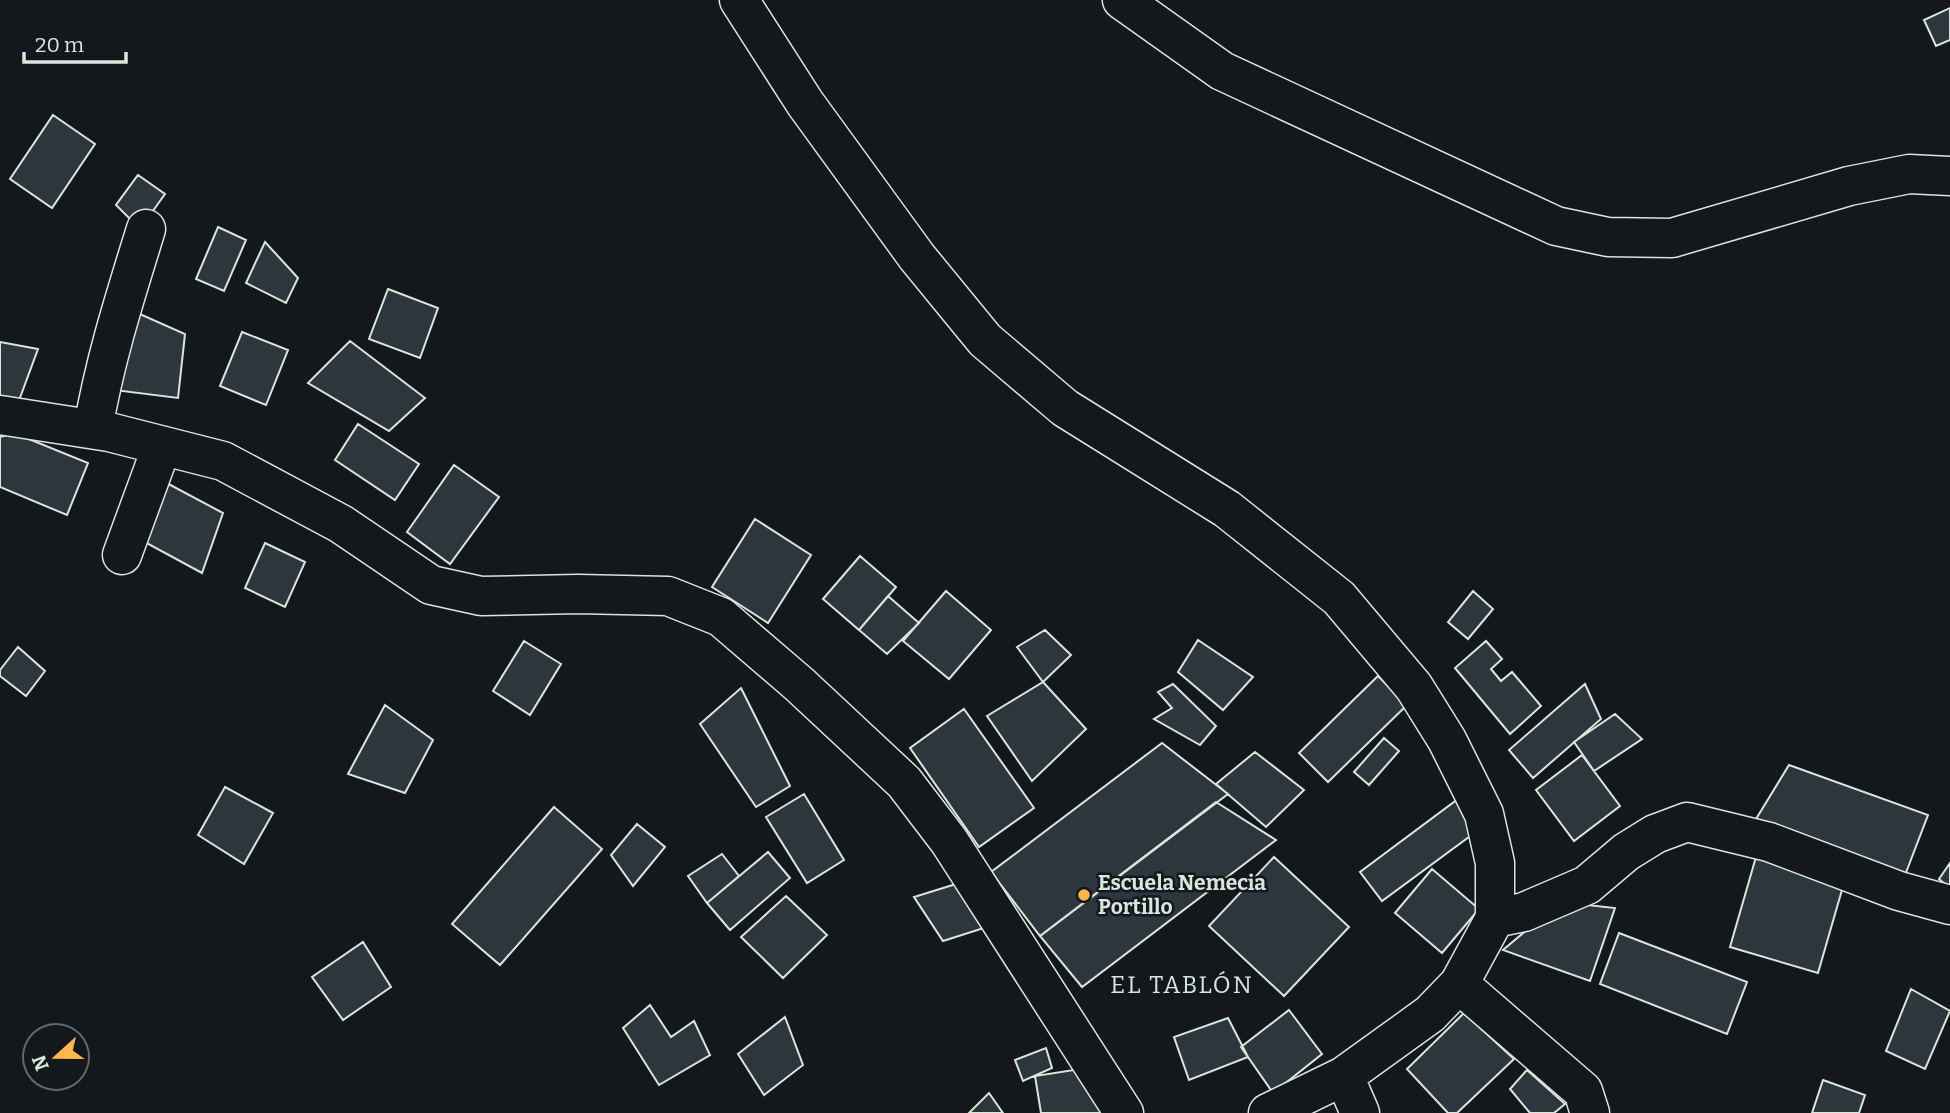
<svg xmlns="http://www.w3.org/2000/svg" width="1950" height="1113" font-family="Bitter,serif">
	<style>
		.building { fill: #2c363c; stroke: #d8e6dc; stroke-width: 2 }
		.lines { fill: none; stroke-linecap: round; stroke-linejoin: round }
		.minor-casing { stroke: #d8e6dc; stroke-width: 41 }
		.minor { stroke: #14181c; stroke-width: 38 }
		.poi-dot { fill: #ffb74d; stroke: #14181c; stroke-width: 2.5 }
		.labels { text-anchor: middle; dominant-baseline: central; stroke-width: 5; stroke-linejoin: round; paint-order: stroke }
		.poi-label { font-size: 21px; font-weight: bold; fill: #d8e6dc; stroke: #14181c; text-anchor: start }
		.quarter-label { font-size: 24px; letter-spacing: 2px; fill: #d8e6dc; stroke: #14181c }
	</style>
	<rect width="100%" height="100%" fill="#14181c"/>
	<!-- building -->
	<path class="building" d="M1950,8V40L1936,46L1924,20Z
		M53,115L95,144L52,208L10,179Z
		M138,175L165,194L140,229L116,205Z
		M218,227L246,240L224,291L196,279Z
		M265,242L298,278L286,303L246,283Z
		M388,289L438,308L420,358L369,339Z
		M124,307L185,334L178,398L114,390Z
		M242,332L288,350L266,405L220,386Z
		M350,341L425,398L389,431L308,383Z
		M0,342L38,349L14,414L0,409Z
		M358,424L419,464L395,500L335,460Z
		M14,433L88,463L67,515L0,487V437Z
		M454,465L499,497L450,564L407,532Z
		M161,480L223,513L202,573L141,540Z
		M755,519L811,555L768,623L712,587Z
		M265,543L305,562L285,607L245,588Z
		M860,556L896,587L859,630L823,599Z
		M946,591L991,630L949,679L903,641Z
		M1473,591L1493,609L1468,639L1448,622Z
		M888,596L919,623L887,654L859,630Z
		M1045,630L1071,655L1043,682L1017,647Z
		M1198,640L1253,677L1223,710L1178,672Z
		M524,641L561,664L530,715L493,691Z
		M1486,641L1502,659L1491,669L1501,681L1512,672L1541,706L1510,734L1455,668Z
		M18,647L45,671L26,696L0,676V670Z
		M1378,676L1407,705L1328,782L1299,753Z
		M1043,682L1086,729L1032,781L987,716Z
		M1173,684L1216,726L1200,745L1154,719L1172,708L1158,692Z
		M1585,684L1601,719L1533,778L1509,750Z
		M741,688L790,786L756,807L700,724Z
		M385,705L433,740L405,793L348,774Z
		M964,709L1034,808L979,847L910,748Z
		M1615,714L1642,739L1594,771L1574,742Z
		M1384,738L1399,751L1369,785L1354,772Z
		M1162,743L1228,794L1040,936L991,872Z
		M1255,752L1304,790L1266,827L1216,784Z
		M1582,755L1620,806L1574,841L1536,790Z
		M1789,765L1928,815L1902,883L1756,819Z
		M225,787L273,813L244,864L198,835Z
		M804,794L844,860L807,883L766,817Z
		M1458,799L1481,828L1382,901L1360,872Z
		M1216,802L1276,840L1082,987L1040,936Z
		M554,807L602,849L500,965L452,924Z
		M637,824L665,847L633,886L611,855Z
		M1758,850L1846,876L1818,973L1730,947Z
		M768,852L790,878L730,930L707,903Z
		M722,854L739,876L707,903L688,876Z
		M1274,857L1349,927L1284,996L1209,926Z
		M1950,863V888L1939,879Z
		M1432,869L1479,909L1442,953L1395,913Z
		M956,884L987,927L943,941L914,897Z
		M786,896L827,935L783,978L741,937Z
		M1560,902L1615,908L1590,981L1503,950Z
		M1619,933L1747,982L1727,1034L1600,984Z
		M363,942L391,987L343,1020L312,977Z
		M1911,989L1950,1011L1925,1069L1886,1051Z
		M650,1005L671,1037L694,1021L710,1055L659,1085L623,1028Z
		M1289,1010L1322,1054L1273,1093L1241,1047Z
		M1464,1013L1514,1059L1457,1113H1448L1407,1069Z
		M785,1017L803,1065L764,1095L738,1054Z
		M1228,1018L1248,1057L1189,1080L1174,1037Z
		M1046,1048L1052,1068L1023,1081L1015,1060Z
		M1080,1069L1104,1113H1041L1035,1076Z
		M1527,1070L1565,1104L1554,1113H1530L1510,1089Z
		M1823,1080L1865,1095L1859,1113H1812Z
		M989,1093L1003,1113H969Z"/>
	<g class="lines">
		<defs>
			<path id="minor" d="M739,0L805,103L917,257L985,340L1065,408L1227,509L1339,598L1414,687L1447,740L1484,814L1495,863V918L1459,984L1430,1014L1344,1076L1268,1113
				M1122,0L1222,71L1556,226L1608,237L1672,238L1849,186L1909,174L1950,176
				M0,415L109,432L223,461L341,524L431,585L481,596L578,594L668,596L721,617L799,684L904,782L949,841L1124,1113
				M93,429C105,359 125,297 146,229
				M122,555L162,446
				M1495,918L1524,912L1587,885L1626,852L1655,834L1687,822L1769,842L1899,891L1950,905
				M1459,984L1583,1091L1590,1113
				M1344,1076L1360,1113"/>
		</defs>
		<!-- minor casing -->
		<use href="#minor" class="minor-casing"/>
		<!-- minor -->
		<use href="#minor" class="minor"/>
	</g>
	<!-- markers -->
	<circle class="poi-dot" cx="1084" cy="895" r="7"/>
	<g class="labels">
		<!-- poi labels -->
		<g class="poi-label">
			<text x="1098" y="883">Escuela Nemecia<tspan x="1098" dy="24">Portillo</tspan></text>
		</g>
		<!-- quarter labels -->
		<g class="quarter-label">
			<text x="1182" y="985">EL TABLÓN</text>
		</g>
	</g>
	<!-- north arrow -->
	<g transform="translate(56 1057) rotate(249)"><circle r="33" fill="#14181c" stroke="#626a69" stroke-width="2"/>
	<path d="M0-5L12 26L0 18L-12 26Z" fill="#ffb74d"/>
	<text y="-10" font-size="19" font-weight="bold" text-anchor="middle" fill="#d8e6dc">N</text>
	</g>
	<!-- scale -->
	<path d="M24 52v10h102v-10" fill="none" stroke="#d8e6dc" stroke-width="3.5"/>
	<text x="35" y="52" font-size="21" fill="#d8e6dc" stroke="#14181c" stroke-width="5" paint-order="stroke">20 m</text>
</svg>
